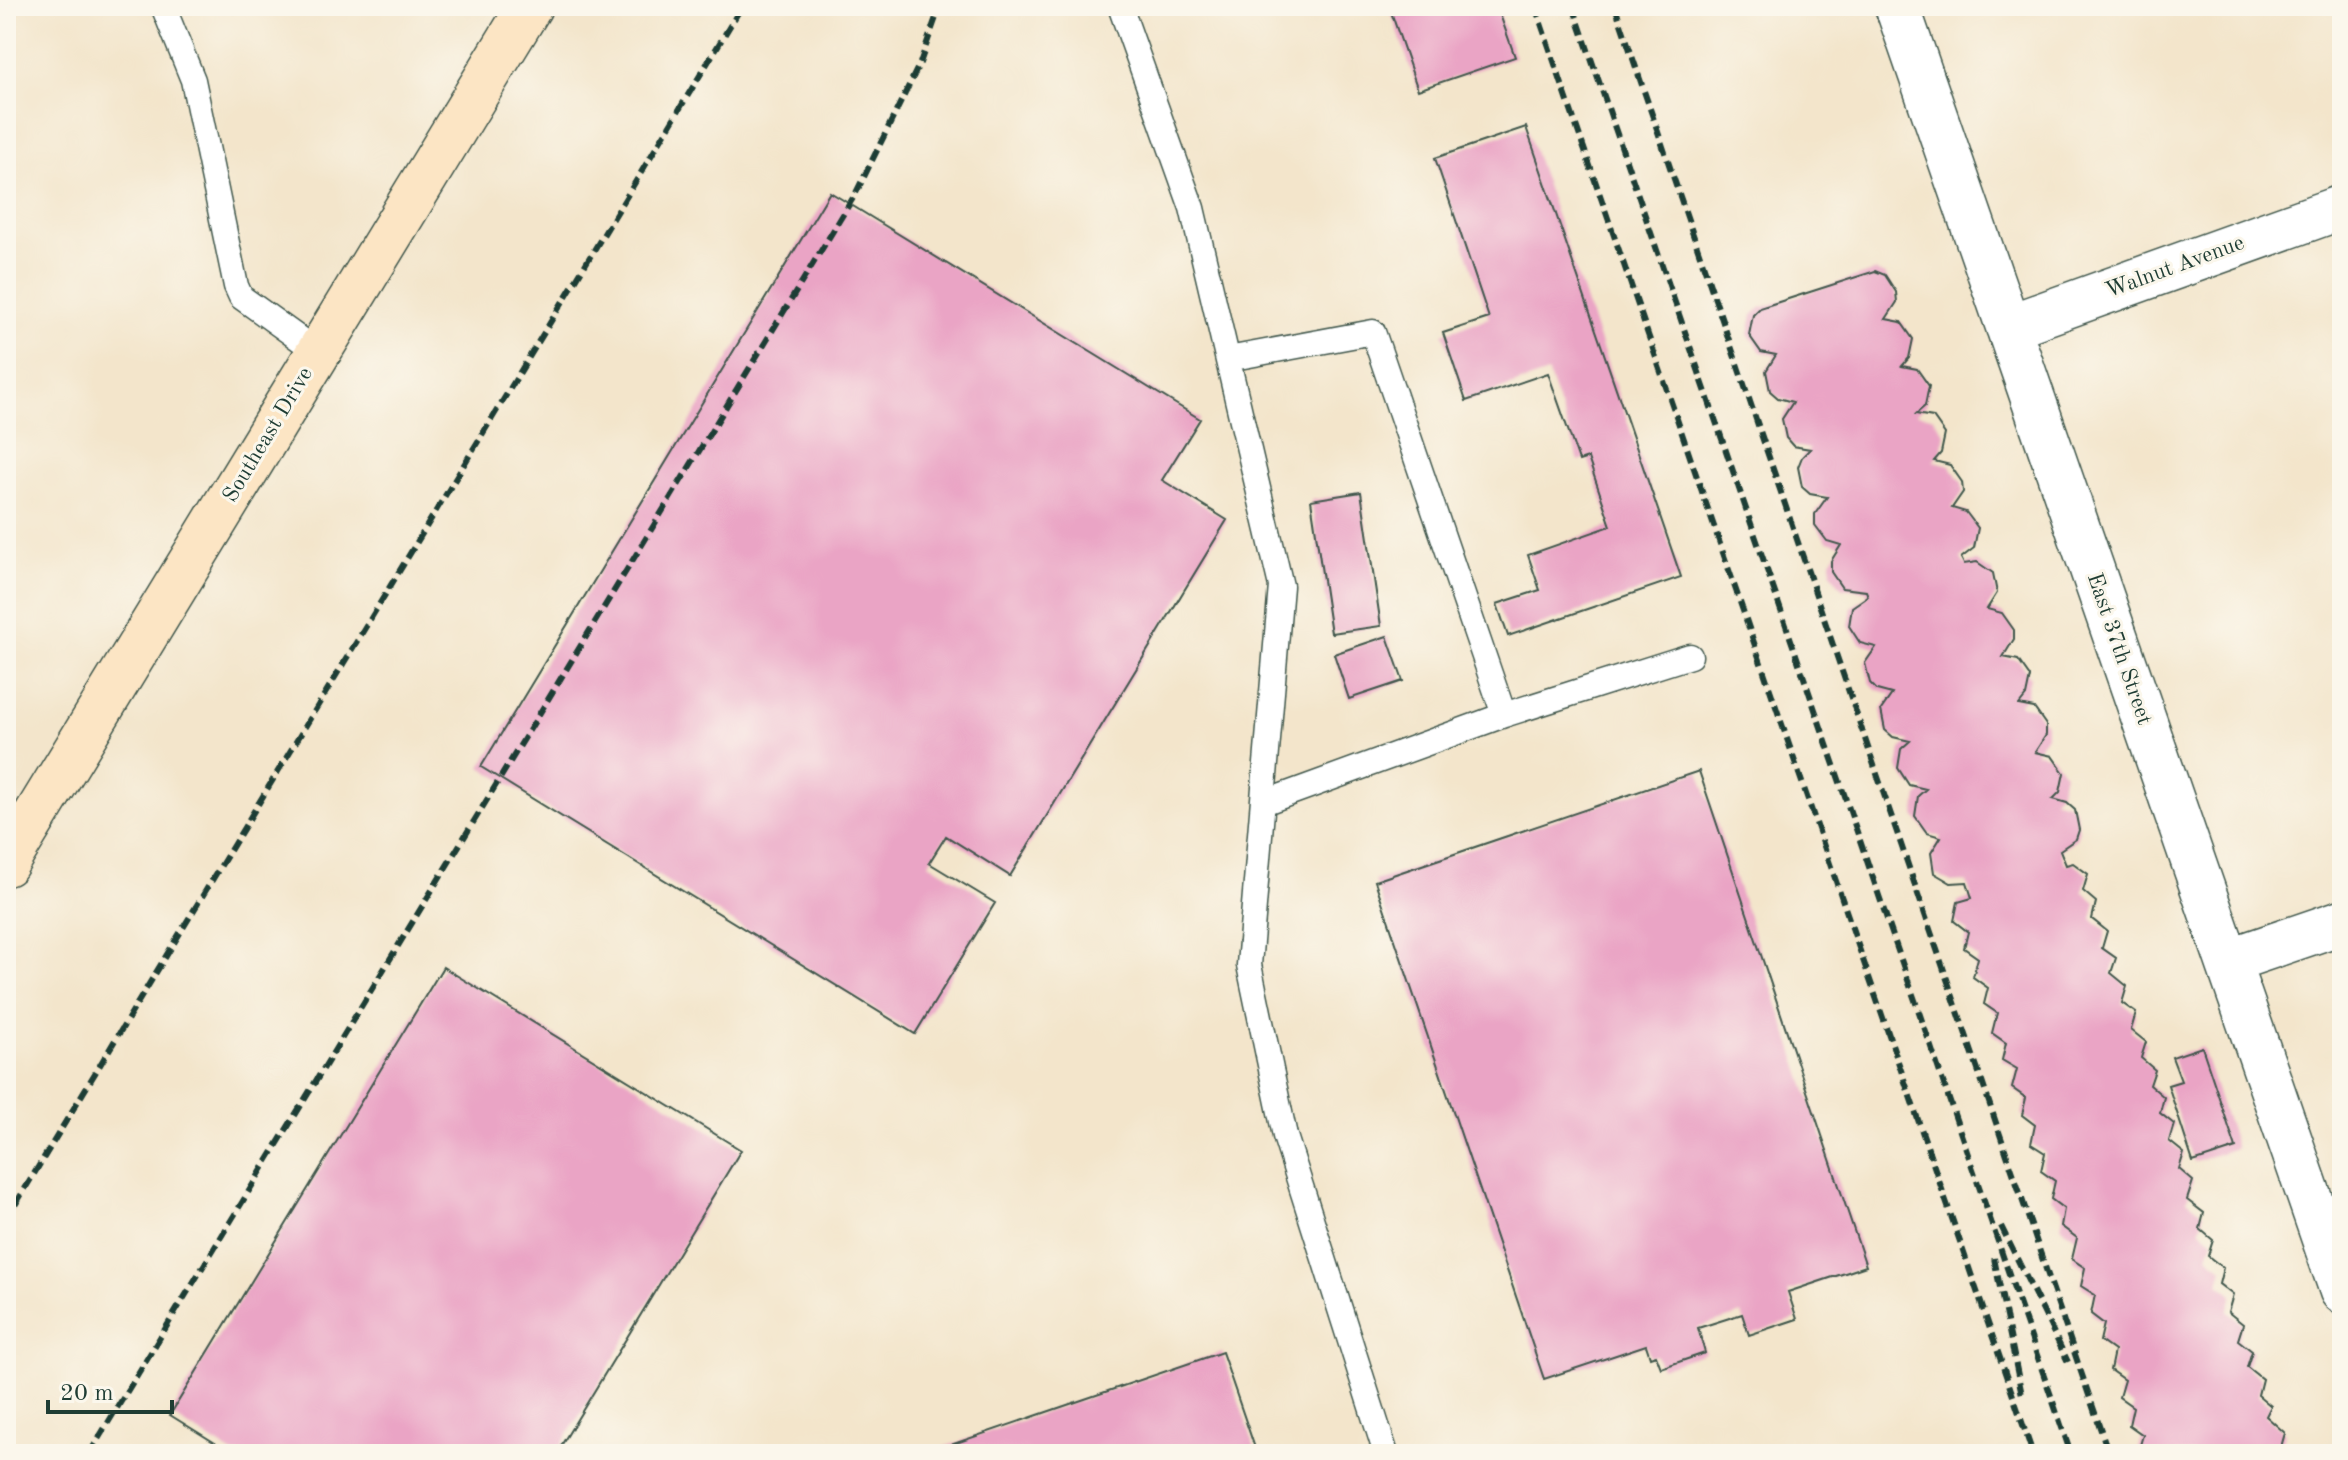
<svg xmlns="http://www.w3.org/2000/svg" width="2348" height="1460" font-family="'Old Standard TT',serif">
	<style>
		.building { fill: #eaa4c5 }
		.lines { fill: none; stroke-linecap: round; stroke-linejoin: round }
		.lane-casing { stroke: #3f564b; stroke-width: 27 }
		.street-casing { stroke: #3f564b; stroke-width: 47 }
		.secondary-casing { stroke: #3f564b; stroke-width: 47 }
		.lane { stroke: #fff; stroke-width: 24 }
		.street { stroke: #fff; stroke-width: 44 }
		.secondary { stroke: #fce5c4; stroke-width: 44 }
		.rail { stroke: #1f3d34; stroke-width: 6; stroke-dasharray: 12 6; stroke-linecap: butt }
		.labels { text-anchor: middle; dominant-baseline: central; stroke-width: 6; stroke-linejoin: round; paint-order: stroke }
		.street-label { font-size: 22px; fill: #1f3d34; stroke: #fbf7ec }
	</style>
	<rect width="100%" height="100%" fill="#fbf7ec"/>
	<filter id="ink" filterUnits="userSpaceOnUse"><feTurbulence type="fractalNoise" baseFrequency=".0125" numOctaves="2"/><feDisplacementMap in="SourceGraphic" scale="16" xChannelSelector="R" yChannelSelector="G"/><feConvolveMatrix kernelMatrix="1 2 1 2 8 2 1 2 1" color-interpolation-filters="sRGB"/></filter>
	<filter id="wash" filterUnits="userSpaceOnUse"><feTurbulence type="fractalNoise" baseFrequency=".006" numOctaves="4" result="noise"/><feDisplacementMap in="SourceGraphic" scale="32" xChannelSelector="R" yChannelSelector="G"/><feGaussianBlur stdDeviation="1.8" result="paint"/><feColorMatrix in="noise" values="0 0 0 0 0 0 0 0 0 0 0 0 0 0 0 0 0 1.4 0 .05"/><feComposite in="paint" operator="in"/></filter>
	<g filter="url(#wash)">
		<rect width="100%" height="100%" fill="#f3e5cb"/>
		<g id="blocks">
			<!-- building -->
			<path class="building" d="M1389,6H1497L1515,57L1418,90Z
				M1526,127L1681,577L1508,636L1497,604L1540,590L1528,555L1611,526L1588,458L1579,461L1548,373L1466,401L1443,333L1489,318L1435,158Z
				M830,192L1200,419L1162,480L1227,520L1010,876L946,836L929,863L995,903L915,1034L481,767Z
				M1875,271L1885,275L1896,292L1897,302L1886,319L1901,322L1913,339L1909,358L1902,366L1917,369L1929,386L1925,406L1916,414L1933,417L1945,434L1941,453L1934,461L1950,465L1962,482L1963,492L1952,508L1966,512L1978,528L1974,548L1961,558L1964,564L1977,562L1993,573L1997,593L1987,609L2002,613L2014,630V639L2003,657L2018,660L2030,677L2026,696L2019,705L2034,708L2046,725V735L2035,752L2052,756L2064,773L2060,792L2053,799L2067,803L2075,810L2079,830L2076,839L2060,850L2066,865L2073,863L2088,874L2083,891L2096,902L2092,919L2107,931L2102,948L2116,958L2111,973L2127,986L2122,1003L2136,1013L2131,1030L2146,1042L2141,1058L2155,1070L2150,1085L2164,1097L2160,1113L2174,1124L2169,1141L2184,1153L2179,1169L2193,1181L2187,1200L2204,1213L2200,1229L2213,1240L2208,1256L2223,1268L2219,1284L2233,1295L2228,1312L2243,1324L2238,1340L2252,1351L2247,1367L2262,1379L2258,1395L2271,1406L2266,1416L2285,1433L2279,1454L2138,1452L2143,1435L2129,1425L2133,1407L2119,1397L2124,1380L2110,1370L2114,1351L2100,1341L2104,1324L2091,1314L2095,1295L2081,1286L2085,1268L2072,1259L2077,1238L2061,1226L2064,1209L2051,1199L2055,1181L2041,1171L2045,1153L2031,1144L2035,1125L2022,1115L2026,1098L2012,1088L2017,1069L2002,1060L2006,1043L1992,1033L1997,1013L1984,1004L1988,988L1973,977L1978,958L1964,948L1968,932L1954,921L1958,902L1972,898L1967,882L1951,883L1934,873L1931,853L1941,837L1927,833L1915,816L1918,796L1926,789L1909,785L1898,768L1901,749L1910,741L1893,737L1885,730L1881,710L1892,694L1877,690L1870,683L1865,663L1876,647L1860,643L1849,626L1852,607L1868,596L1866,591L1842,588L1831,572V561L1841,545L1827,541L1815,525V514L1827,497L1810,494L1802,487L1798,467L1802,457L1810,449L1793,446L1786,438L1782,419L1793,402L1778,398L1770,391L1766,371L1776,355L1761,352L1749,335L1753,315L1760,308Z
				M1361,492L1381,626L1331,633L1311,500Z
				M1387,636L1403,681L1349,699L1334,654Z
				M1699,771L1866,1266L1788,1292L1797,1319L1749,1335L1742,1314L1698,1328L1705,1353L1661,1368L1656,1355L1650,1357L1646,1345L1544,1379L1375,881Z
				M443,967L741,1150L556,1454H233L170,1415Z
				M2202,1047L2236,1148L2193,1162L2168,1085L2181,1081L2172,1057Z
				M1222,1352L1257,1454H927V1453Z"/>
		</g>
	</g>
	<g filter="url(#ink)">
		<use href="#blocks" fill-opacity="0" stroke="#3f564b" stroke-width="2"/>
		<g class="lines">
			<defs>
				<path id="lane" d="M163,6L193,80L236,286L241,297L319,353
					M1120,6L1192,208L1281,586L1249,965L1285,1136L1386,1454
					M1228,359L1373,332L1504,715L1263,803
					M1504,715L1690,656"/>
				<path id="street" d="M1897,6L2342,1291
					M2008,327L2342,207
					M2228,961L2342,922"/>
				<path id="secondary" d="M6,864L530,6"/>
			</defs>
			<!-- lane casing -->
			<use href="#lane" class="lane-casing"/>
			<!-- street casing -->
			<use href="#street" class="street-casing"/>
			<!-- secondary casing -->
			<use href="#secondary" class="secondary-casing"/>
			<!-- lane -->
			<use href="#lane" class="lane"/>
			<!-- street -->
			<use href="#street" class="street"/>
			<!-- secondary -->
			<use href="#secondary" class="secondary"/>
			<!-- rail -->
			<path class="rail" d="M1535,6L2033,1454
				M1573,6L2071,1454
				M1615,6L2109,1454
				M6,1220L742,6
				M2001,1226L2068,1362
				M1994,1258L2022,1395
				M89,1454L856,193L920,63L940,6"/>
		</g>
	</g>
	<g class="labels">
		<!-- street labels -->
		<g class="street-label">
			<text transform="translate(2175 267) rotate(-20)">Walnut Avenue</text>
			<text transform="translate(268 435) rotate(-59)">Southeast Drive</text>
			<text transform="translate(2119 649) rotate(71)">East 37th Street</text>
		</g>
	</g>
	<!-- margin -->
	<rect width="2348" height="1460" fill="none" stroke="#fbf7ec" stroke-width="32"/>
	<!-- scale -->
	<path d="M48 1400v12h124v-12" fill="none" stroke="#1f3d34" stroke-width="4"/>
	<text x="60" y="1400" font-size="24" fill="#1f3d34" stroke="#fbf7ec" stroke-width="6" paint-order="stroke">20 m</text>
</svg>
